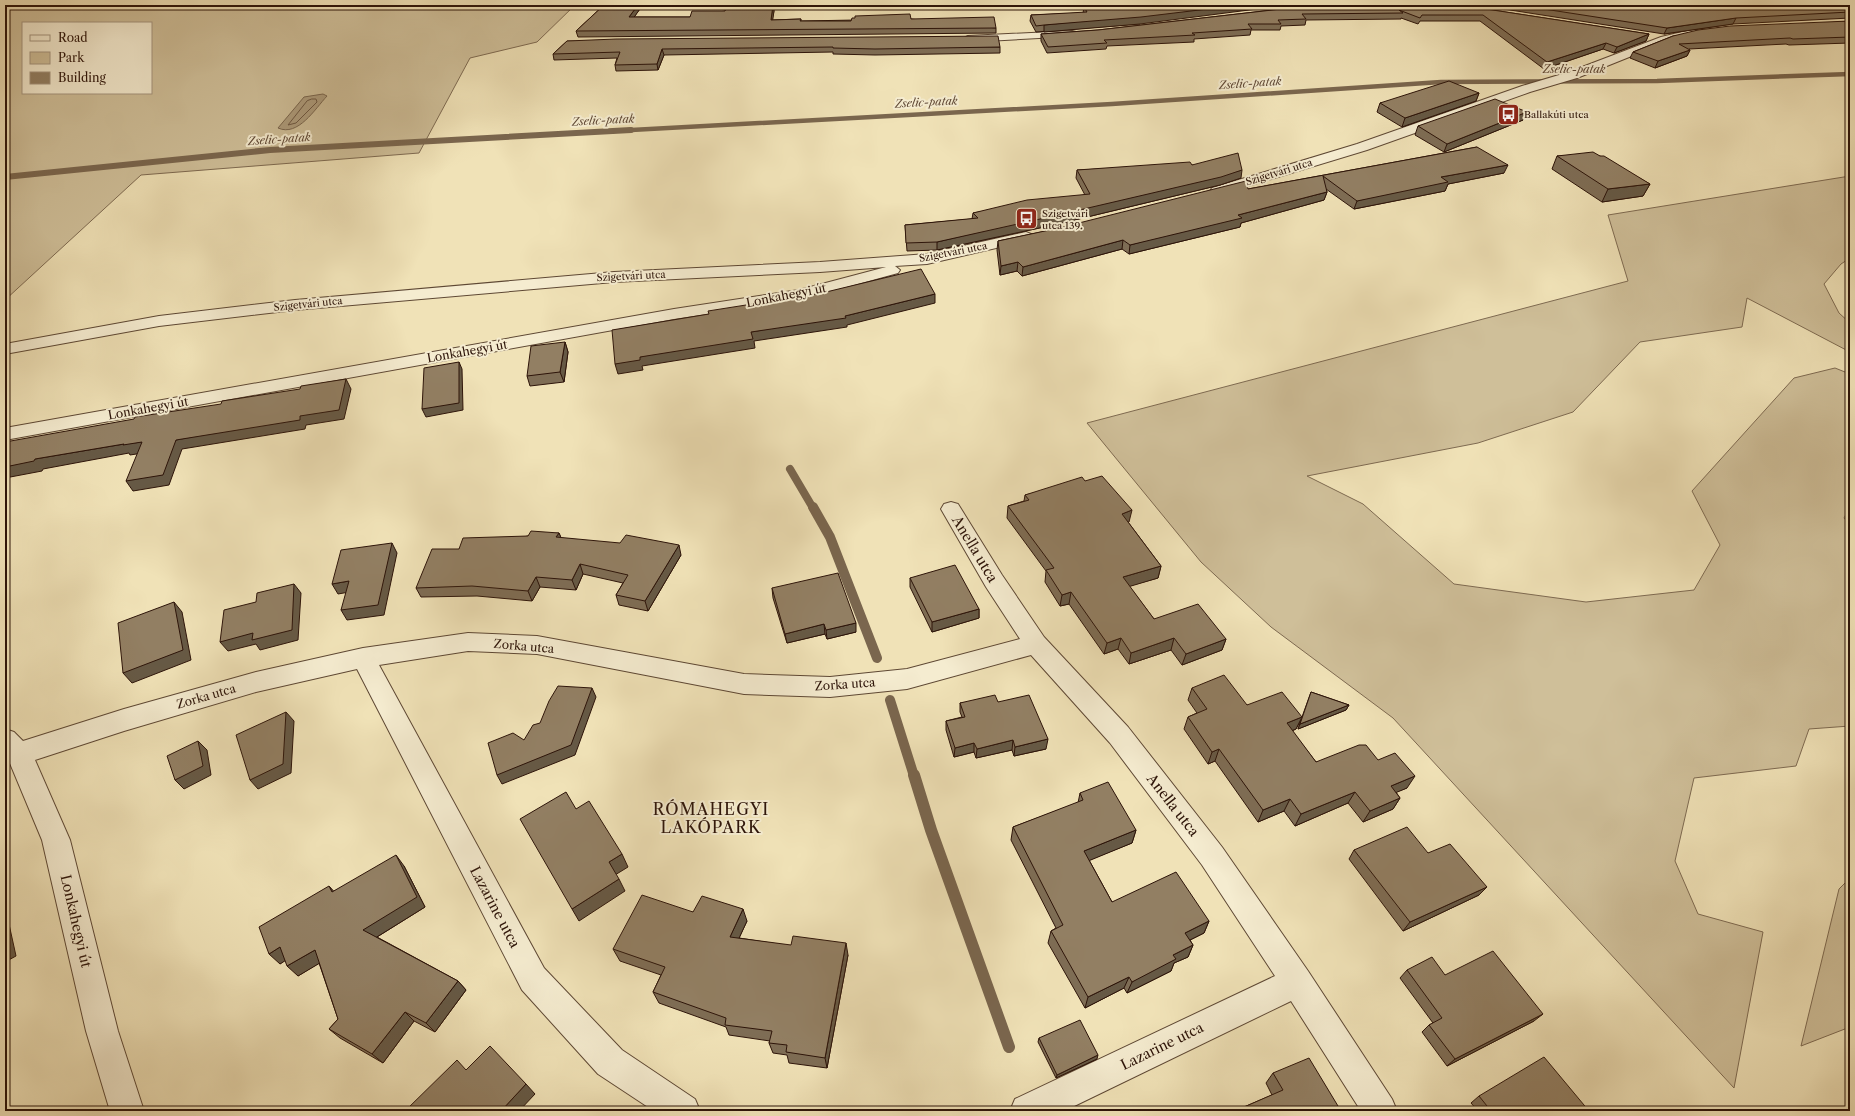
<svg xmlns="http://www.w3.org/2000/svg" width="1855" height="1116" font-family="'Libre Caslon Text',serif">
	<style>
		.green { fill: #cfbf99; stroke: #7e6a51; fill-rule: evenodd }
		.water { fill: #ae9c7c; stroke: #7a664e }
		.lines { fill: none; stroke-linecap: round; stroke-linejoin: round }
		.shore { stroke: #6e5842; stroke-width: 1 }
		.stream-far4 { stroke: #7a664e; stroke-width: 4.5 }
		.stream-far3 { stroke: #7a664e; stroke-width: 6 }
		.stream-far2 { stroke: #7a664e; stroke-width: 8 }
		.stream-far1 { stroke: #7a664e; stroke-width: 10 }
		.stream { stroke: #7a664e; stroke-width: 12 }
		.minor-casing { stroke: #5e4834; stroke-width: 2 }
		.minor { fill: #f5ecd0; fill-rule: evenodd }
		.wall { fill: #7e6d55; stroke: #2d1409 }
		.shaded-wall { fill: #665945; stroke: #2d1409 }
		.building { fill: #927f63; stroke: #2d1409 }
		.labels { text-anchor: middle; dominant-baseline: central; stroke-width: 4; stroke-linejoin: round; paint-order: stroke }
		.far-poi-label { font-size: 10px; fill: #2d1409; stroke: #f5ecd0; text-anchor: start }
		.far-street-label { font-size: 10px; fill: #2d1409; stroke: #f5ecd0 }
		.far-water-label { font-size: 11px; font-style: italic; fill: #614a37; stroke: #f5ecd0 }
		.street-label { font-size: 12px; fill: #2d1409; stroke: #f5ecd0 }
		.near-street-label { font-size: 14px; fill: #2d1409; stroke: #f5ecd0 }
		.near-neighbourhood-label { font-size: 16px; letter-spacing: 1px; fill: #2d1409; stroke: #f5ecd0 }
	</style>
	<rect width="100%" height="100%" fill="#f0e2b7"/>
	<filter id="stains"><feTurbulence type="fractalNoise" baseFrequency=".005" numOctaves="4"/><feColorMatrix values="0 0 0 0 .2 0 0 0 0 .09 0 0 0 0 .02 0 0 0 .5 -.17"/></filter>
	<radialGradient id="worn" r=".72"><stop offset=".6" stop-color="#630" stop-opacity="0"/><stop offset="1" stop-color="#630" stop-opacity=".3"/></radialGradient>
	<!-- green -->
	<path class="green" d="M5,5H575L537,42L470,58L419,153L141,175L5,300ZM23,23H151V93H23Z
		M1850,176V258L1841,264L1824,284L1839,313L1850,323V352L1747,298L1742,327L1640,342L1573,412L1478,443L1307,476L1363,504L1454,584L1586,602L1694,590L1720,545L1692,491L1794,378L1835,368L1850,374V507L1844,518L1850,525V726L1809,729L1796,766L1694,778L1675,861L1698,914L1763,932L1734,1088L1393,718L1271,627L1201,562L1087,423L1628,281L1608,215Z
		M1850,878V1027L1801,1046L1839,889Z"/>
	<!-- water -->
	<path class="water" d="M323,94L327,96C315,109 298,137 278,128L304,97Z"/>
	<g class="lines">
		<!-- shore -->
		<path class="shore" d="M312,99H316L317,102L296,123L288,125L307,101Z"/>
		<!-- stream-far4 -->
		<path class="stream-far4" d="M613,131L1112,104L1441,82L1657,81L1850,74"/>
		<!-- stream-far3 -->
		<path class="stream-far3" d="M5,177L270,150L631,130"/>
		<!-- stream-far2 -->
		<path class="stream-far2" d="M790,469L813,508"/>
		<!-- stream-far1 -->
		<path class="stream-far1" d="M813,507L830,537L877,658
			M890,700L914,776"/>
		<!-- stream -->
		<path class="stream" d="M914,775L931,830L1009,1047"/>
		<defs>
			<path id="minor" d="M1695,29L1700,32L1699,34L1669,41L1577,78L1530,92L1367,150L1222,194H1212L1210,191L1212,188L1357,144L1522,86L1569,72L1661,37Z
				M1072,31L1076,32L1077,34L1076,36L968,42L962,39L968,36Z
				M1026,232L1031,234L1034,237L1031,240L927,264L895,266L900,270L898,273L799,300L674,319L5,440V428L674,309L799,290L886,267L820,272L614,282L295,310L159,326L5,354V344L159,316L295,300L614,272L820,262L927,254Z
				M951,502L958,504L1002,575L1044,637L1128,727L1222,847L1308,971L1392,1099L1397,1111H1361L1291,1001L1064,1111H1010L1015,1099L1275,976L1202,865L1110,743L1031,655L907,689L830,697L744,694L537,654L468,651L379,665L544,968L622,1050L695,1099L700,1111H654L598,1074L522,990L357,669L256,692L124,731L35,760L70,840L118,1031L144,1111H110L86,1031L42,840L9,761L5,757V729L14,732L23,741L124,709L256,672L363,648L468,633L537,636L744,674L830,677L907,669L1020,639L986,587L941,509L944,504Z"/>
		</defs>
		<!-- minor casing -->
		<use href="#minor" class="minor-casing"/>
		<!-- minor -->
		<use href="#minor" class="minor"/>
	</g>
	<!-- wall -->
	<path class="wall" d="M604,5H642V6L634,17H690L725,11L773,5L774,11L772,20L801,19V21L911,19L996,28V33L578,37L576,31Z
		M1316,5H1460L1649,34L1646,41L1614,53L1603,49L1544,69L1480,21H1420L1418,24L1401,18V19L1306,20L1305,25L1281,26L1280,30H1251L1250,35L1194,39V42L1107,46L1106,49L1047,53L1041,41V34L1098,30Z
		M1478,5H1607L1609,7L1652,8H1707L1850,5V18L1733,24L1664,34Z
		M1084,7L1140,24L1036,32L1030,21L1031,15L1083,13Z
		M1850,21V43L1789,45L1786,44L1689,49L1690,50L1687,56L1655,68L1630,58L1633,52L1673,36Z
		M567,41L1000,47V53L875,55L833,54V52L664,55L658,70L616,71L615,65L617,58L554,60L553,54Z
		M1479,93L1476,101L1402,127L1377,112L1380,103Z
		M1523,120L1444,152L1415,135L1418,126Z
		M1477,147L1504,173L1448,184L1445,191L1354,209L1326,189L1327,192L1324,200L1241,223L1240,227L1129,254L1122,249L1022,276L1017,271L1000,275L997,250L998,241L1248,189Z
		M1557,156H1600L1650,184L1643,196L1602,202L1552,169Z
		M1192,165L1241,178L1220,185L1058,224L937,250L907,251L905,225L972,219L973,213L1085,195L1076,178L1077,170Z
		M565,342L568,352L564,382L530,386L527,376Z
		M1085,481L1129,522H1128L1161,566L1158,578L1129,586L1154,619L1226,639L1222,650L1182,665L1171,650L1129,664L1118,649L1104,654L1069,604L1060,606L1045,582L1046,571L1007,518L1008,506L1024,501L1025,495Z
		M559,533L561,538L681,555L648,611L619,605L616,595L623,583L583,574L576,590L540,587L532,601L477,596L421,597L416,588L459,549L528,536Z
		M910,578L979,609V618L932,632L910,587Z
		M772,588L856,632L827,639L825,634L787,643L773,598Z
		M1192,688L1247,705L1302,717L1311,692L1349,705L1346,710L1298,729L1301,720L1296,729L1292,731L1316,762L1378,760L1407,788L1396,792L1400,798L1393,809L1363,822L1348,803L1295,826L1284,811L1258,822L1215,761L1208,764L1184,729L1188,717L1197,713L1188,700Z
		M998,702L1046,749L1014,756L1012,750L976,758L974,752L954,757L946,730V721L962,717L960,712V703Z
		M1080,793L1136,830L1132,843L1089,860L1112,902L1209,921L1204,933L1190,940L1193,945L1188,957L1174,963L1171,971L1127,993L1124,988L1085,1008L1048,943L1051,931L1056,928L1011,840L1013,827L1078,803Z
		M1354,850L1428,853L1487,887L1479,895L1403,931L1349,859Z
		M404,866L425,907L377,937L458,981L466,990L435,1032L414,1021L383,1063L340,1038L329,1029L338,1019L319,963L298,976L285,960L280,964L334,891Z
		M693,912L747,921L739,938L848,955L827,1068L789,1063L787,1055L773,1053L769,1043L770,1041L729,1035L726,1027L659,1003L653,992L661,975L620,961L613,949Z
		M1407,970L1445,975L1534,1021L1447,1066L1422,1032L1429,1025L1433,1023L1400,978Z
		M1039,1038L1097,1059L1056,1078L1038,1042Z
		M1273,1073L1341,1111H1241L1244,1107L1272,1095L1266,1083Z
		M1479,1096L1589,1111H1478L1471,1103Z"/>
	<!-- shaded-wall -->
	<path class="shaded-wall" d="M638,5H642V6L630,23L629,17Z
		M773,5L774,11L772,25L771,20Z
		M1241,5H1288L1140,24L1044,32V25Z
		M1736,18L1733,24L1664,34L1667,28Z
		M1649,34L1646,41L1614,53L1617,47Z
		M1606,43L1603,49L1544,69L1547,62Z
		M662,49L664,55L658,70L657,64Z
		M1690,50L1687,56L1655,68L1658,61Z
		M1479,93L1476,101L1402,127L1405,118Z
		M1527,112L1523,120L1444,152L1447,144Z
		M1508,165L1504,173L1448,184L1445,191L1354,209L1357,201L1441,177Z
		M1242,170L1241,178L1220,185L1058,224L937,250V242Z
		M1650,184L1643,196L1602,202L1608,189Z
		M1327,192L1324,200L1241,223L1240,227L1129,254L1130,245L1238,215Z
		M1123,240L1122,249L1022,276L1023,267Z
		M1018,262L1017,271L1000,275L1001,266Z
		M935,294V303L847,325V327L754,341L755,348L642,366L643,370L618,374L615,364L640,357L751,332L845,316Z
		M565,342L568,352L564,382L560,372Z
		M459,362L462,369L463,410L426,417L422,409Z
		M346,379L351,389L344,419L306,425L305,429L182,449L169,485L133,491L126,481L176,440L300,416Z
		M142,442L149,452L130,455L129,453L43,469L42,471L5,478V467L35,459L124,444Z
		M1132,510L1129,522L1120,525L1122,514Z
		M559,533L563,542L556,537Z
		M392,543L397,553L384,615L347,620L341,610Z
		M679,545L681,555L648,611L645,601Z
		M580,564L583,574L576,590L572,580Z
		M1161,566L1158,578L1121,589L1123,577Z
		M536,577L540,587L532,601L528,591Z
		M349,581L355,591L338,594L332,584Z
		M294,584L301,593L298,640L260,650L256,644L228,651L220,642Z
		M1071,592L1069,604L1060,606L1062,595Z
		M174,602L182,612L191,660L132,683L123,673Z
		M979,609V618L932,632V622Z
		M856,623V632L827,639L826,630Z
		M824,624L825,634L787,643L785,634Z
		M1121,638L1118,649L1104,654L1107,643Z
		M1174,638L1171,650L1129,664L1131,653Z
		M1226,639L1222,650L1182,665L1186,654Z
		M592,688L596,697L575,755L502,784L497,775Z
		M1349,705L1346,710L1298,729L1300,724Z
		M286,712L294,721L291,773L258,789L250,780Z
		M1302,717L1296,729L1281,735L1287,723Z
		M1048,739L1046,749L1014,756L1015,747Z
		M1013,740L1012,750L976,758L977,749Z
		M198,741L207,750L211,775L184,789L175,780Z
		M974,743V752L954,757L955,748Z
		M1219,749L1215,761L1208,764L1212,752Z
		M1415,776L1407,788L1383,798L1391,786Z
		M1355,792L1348,803L1295,826L1301,814Z
		M1400,798L1393,809L1363,822L1370,811Z
		M1290,799L1284,811L1258,822L1263,810Z
		M1136,830L1132,843L1081,864L1084,851Z
		M622,854L628,867L615,875L609,862Z
		M396,855L404,866L425,907L372,940L363,930Z
		M619,879L625,891L579,921L572,909Z
		M329,886L339,897L332,892Z
		M1487,887L1479,895L1403,931L1410,922Z
		M743,909L747,921L734,949L730,937Z
		M5,914L7,915L16,956L5,962Z
		M1209,921L1204,933L1180,945L1185,933Z
		M846,943L848,955L827,1068L825,1058Z
		M1193,945L1188,957L1174,963L1171,971L1127,993L1132,982L1173,955Z
		M280,947L291,957L280,964L269,954Z
		M315,950L325,960L298,976L287,966Z
		M1129,977L1124,988L1085,1008L1088,997Z
		M458,981L466,990L435,1032L426,1023Z
		M405,1012L414,1021L383,1063L372,1054Z
		M1543,1014L1534,1021L1447,1066L1455,1059Z
		M1098,1055L1097,1059L1056,1078L1057,1075Z
		M526,1084L535,1094L519,1111H501Z"/>
	<!-- building -->
	<path class="building" d="M604,5H638L629,17H690L692,11H725L727,6L773,5L771,20L801,19L800,21H851L852,18H855V16L910,14L911,19L994,17L996,28L576,31Z
		M1141,5H1241L1141,17L1044,25L1036,26L1031,15L1087,12L1084,7Z
		M1316,5H1460L1649,34L1617,47L1606,43L1547,62L1483,15H1422L1420,18L1399,10L1403,13L1302,14L1306,19L1278,20L1281,24H1248L1252,29L1192,33L1195,35L1104,40L1107,43L1048,47L1041,34L1098,30Z
		M1518,5H1607L1609,7L1652,8L1702,6L1707,8L1770,5H1850V12L1736,18L1667,28Z
		M1850,21V37L1793,39L1790,38L1679,44L1690,50L1658,61L1633,52L1673,36L1698,30L1730,26Z
		M998,36L1000,47L875,49L833,48V47L662,49L657,64L615,65L620,52L553,54L567,41L616,39Z
		M1449,81L1479,93L1405,118L1380,103Z
		M1495,99L1527,112L1447,144L1418,126Z
		M1477,147L1508,165L1441,177L1448,182L1357,201L1323,176L1327,192L1238,215L1242,218L1130,245L1123,240L1023,267L1018,262L1001,266L998,241L1059,228L1246,181L1248,189Z
		M1593,152L1600,156H1604L1650,184L1608,189L1557,156Z
		M1238,153L1242,170L1221,177L1058,215L937,242L906,243L905,225L978,218L973,213L1027,200L1090,194L1077,170L1190,162L1192,165Z
		M921,269L935,294L845,316L846,318L751,332L753,339L640,357V360L615,364L612,330L709,314L708,311L822,293Z
		M565,342L560,372L527,376L531,346Z
		M459,362V403L422,409L424,368Z
		M346,379L339,410L300,416V420L176,440L163,475L126,481L142,442L123,445L124,444L35,459L34,461L5,467V442L134,419L135,417L221,404L222,401L300,389L301,386Z
		M1102,476L1132,510L1122,514L1161,566L1123,577L1154,619L1198,604L1226,639L1186,654L1174,638L1131,653L1121,638L1107,643L1071,592L1062,595L1046,570L1054,568L1008,506L1029,500L1025,495L1082,477L1085,481Z
		M531,531L559,533L556,537L620,543L626,535L679,545L645,601L616,595L628,575L580,564L572,580L536,577L528,591L472,586L416,588L432,549H459L463,538L528,536Z
		M392,543L378,605L341,610L349,581L332,584L341,550Z
		M955,565L979,609L932,622L910,578Z
		M838,573L856,623L826,630L824,624L785,634L772,588Z
		M294,584L292,630L252,640L253,633L220,642L224,610L256,602L257,593Z
		M174,602L183,650L123,673L118,623Z
		M1224,675L1247,705L1282,692L1302,717L1287,723L1316,762L1359,745H1366L1378,760L1395,753L1415,776L1391,786L1400,798L1370,811L1355,792L1301,814L1290,799L1263,810L1219,749L1212,752L1188,717L1207,709L1192,688Z
		M558,686L592,688L571,745L497,775L488,743L513,733L524,740L533,725L540,723L549,701Z
		M1311,692L1349,705L1300,724Z
		M995,695L998,702L1029,695L1048,739L1015,747L1013,740L977,749L974,743L955,748L946,721L965,717L960,703Z
		M286,712L283,764L250,780L236,735Z
		M198,741L203,766L175,780L167,756Z
		M1108,782L1136,830L1084,851L1112,902L1176,872L1209,921L1185,933L1193,945L1173,955L1176,959L1132,982L1129,977L1088,997L1051,931L1063,925L1013,827L1083,800L1080,793Z
		M566,792L576,809L589,801L622,854L609,862L619,879L572,909L520,819Z
		M1407,827L1428,853L1450,844L1487,887L1410,922L1354,850Z
		M396,855L417,897L363,930L458,981L426,1023L405,1012L372,1054L329,1029L338,1019L315,950L287,966L280,947L269,954L259,927L329,886L332,892Z
		M642,895L693,912L702,896L743,909L730,937L791,945L793,936L846,943L825,1058L786,1052L787,1045L769,1043L772,1031L725,1025L726,1018L653,992L665,967L613,949Z
		M1493,951L1543,1014L1455,1059L1429,1025L1442,1018L1407,970L1432,957L1445,975Z
		M1080,1020L1098,1055L1057,1075L1039,1038Z
		M490,1046L526,1084L501,1111H405L457,1060L466,1070Z
		M1544,1057L1589,1111H1491L1479,1096Z
		M1309,1058L1341,1111H1246L1244,1107L1283,1090L1273,1073Z"/>
	<!-- icons -->
	<defs>
		<symbol id="bus-square" viewBox="-11 -11 22 22"><rect x="-9" y="-9" width="18" height="18" rx="4" fill="#8f2418" stroke="#f5ecd0"/><path d="M-5-6H5V4H4V6H2V4H-2V6H-4V4H-5ZM-3.5-4V0h7V-4ZM-3.5 1.2v1.5H-2V1.2ZM2 1.2v1.5H3.5V1.2Z" fill="#fff"/></symbol>
	</defs>
	<g fill-rule="evenodd">
		<use href="#bus-square" x="1496" y="102" width="25" height="25"/>
		<use href="#bus-square" x="1014" y="206" width="25" height="25"/>
	</g>
	<g class="labels">
		<!-- far-poi labels -->
		<g class="far-poi-label">
			<text x="1524" y="114">Ballakúti utca</text>
			<text x="1042" y="213">Szigetvári<tspan x="1042" dy="12">utca 139.</tspan></text>
		</g>
		<!-- far-street labels -->
		<g class="far-street-label">
			<text transform="translate(1279 172) rotate(-17)">Szigetvári utca</text>
			<text transform="translate(953 252) rotate(-11)">Szigetvári utca</text>
			<text transform="translate(631 276) rotate(-3)">Szigetvári utca</text>
			<text transform="translate(308 304) rotate(-6)">Szigetvári utca</text>
		</g>
		<!-- far-water labels -->
		<g class="far-water-label">
			<text x="1574" y="69">Zselic-patak</text>
			<text transform="translate(1250 83) rotate(-4)">Zselic-patak</text>
			<text transform="translate(926 102) rotate(-3)">Zselic-patak</text>
			<text transform="translate(603 120) rotate(-3)">Zselic-patak</text>
			<text transform="translate(279 139) rotate(-4)">Zselic-patak</text>
		</g>
		<!-- street labels -->
		<g class="street-label">
			<text transform="translate(786 295) rotate(-11)">Lonkahegyi út</text>
			<text transform="translate(467 351) rotate(-10)">Lonkahegyi út</text>
			<text transform="translate(148 408) rotate(-10)">Lonkahegyi út</text>
			<text transform="translate(524 646) rotate(5)">Zorka utca</text>
			<text transform="translate(845 684) rotate(-4)">Zorka utca</text>
			<text transform="translate(206 696) rotate(-16)">Zorka utca</text>
		</g>
		<!-- near-street labels -->
		<g class="near-street-label">
			<text transform="translate(975 549) rotate(59)">Anella utca</text>
			<text transform="translate(1173 805) rotate(52)">Anella utca</text>
			<text transform="translate(495 907) rotate(62)">Lazarine utca</text>
			<text transform="translate(76 921) rotate(77)">Lonkahegyi út</text>
			<text transform="translate(1162 1046) rotate(-26)">Lazarine utca</text>
		</g>
		<!-- near-neighbourhood labels -->
		<g class="near-neighbourhood-label">
			<text x="711" y="809">RÓMAHEGYI<tspan x="711" dy="18">LAKÓPARK</tspan></text>
		</g>
	</g>
	<!-- margin -->
	<rect width="1855" height="1116" fill="none" stroke="#f0e2b7" stroke-width="20"/>
	<rect x="6" y="6" width="1843" height="1104" fill="none" stroke="#2d1409" stroke-width="2"/>
	<rect x="10" y="10" width="1835" height="1096" fill="none" stroke="#2d1409"/>
	<!-- legend -->
	<rect x="22" y="22" width="130" height="72" fill="#f5ecd0" stroke="#a59680"/>
	<rect x="30" y="35" width="20" height="6" fill="#f5ecd0" stroke="#a59680"/>
	<text x="58" y="42" font-size="12" fill="#2d1409">Road</text>
	<rect x="30" y="52" width="20" height="12" fill="#cfbf99" stroke="#a59680"/>
	<text x="58" y="62" font-size="12" fill="#2d1409">Park</text>
	<rect x="30" y="72" width="20" height="12" fill="#927f63" stroke="#a59680"/>
	<text x="58" y="82" font-size="12" fill="#2d1409">Building</text>
	<rect width="100%" height="100%" filter="url(#stains)"/>
	<rect width="100%" height="100%" fill="url(#worn)"/>
</svg>
